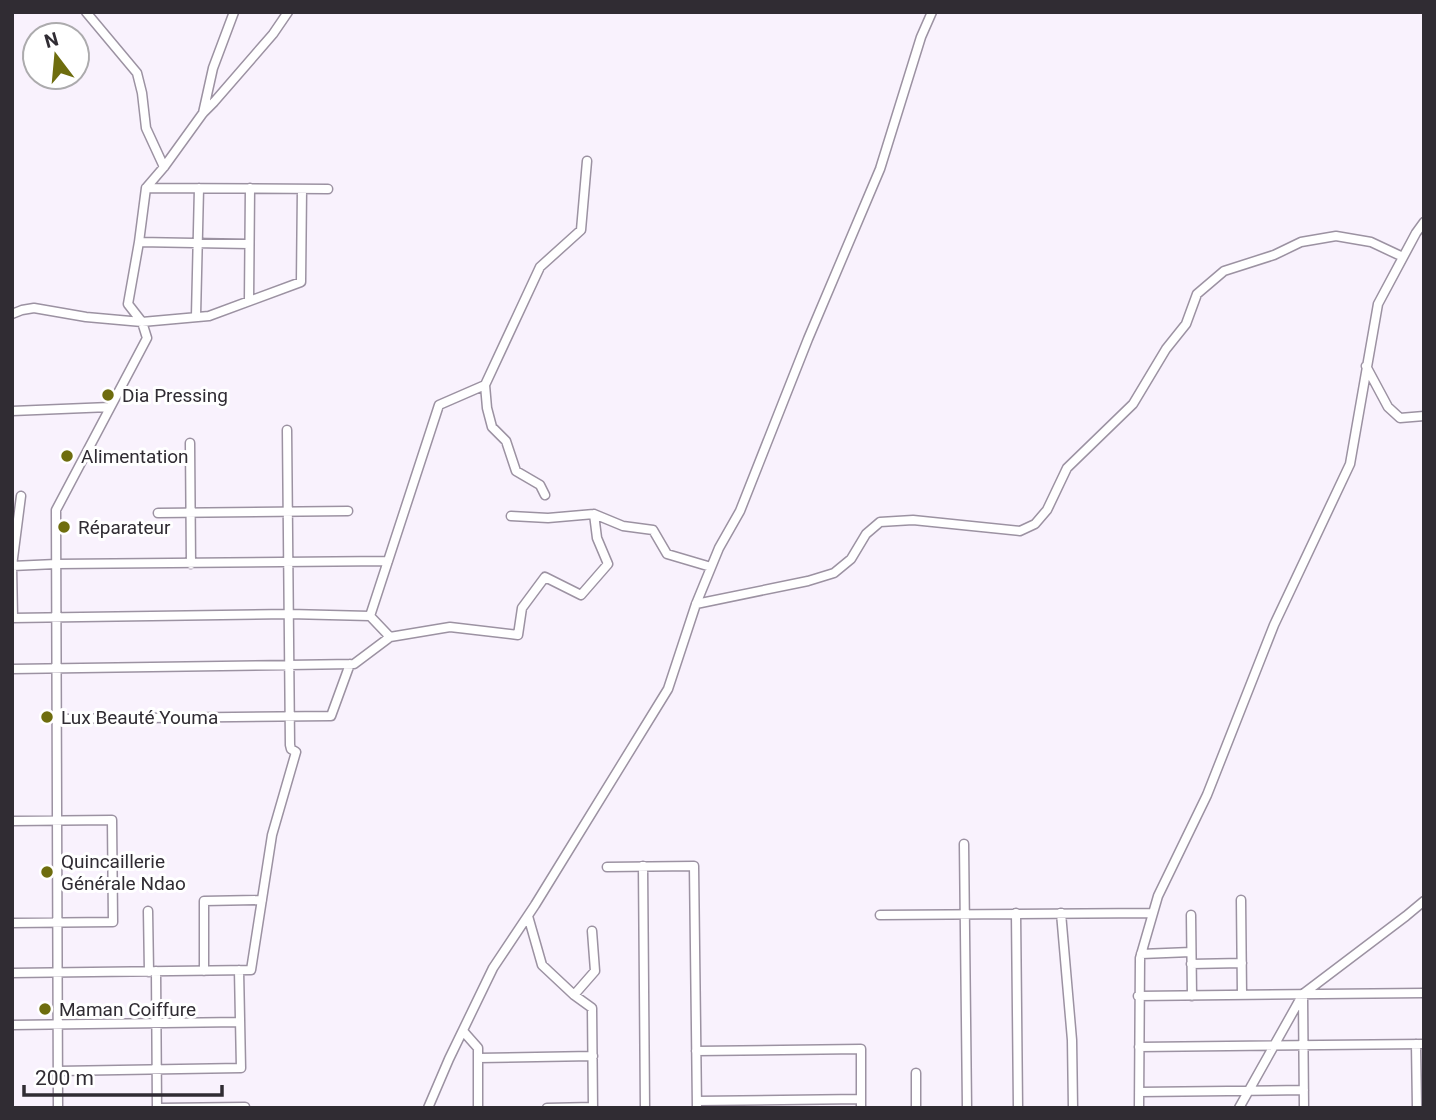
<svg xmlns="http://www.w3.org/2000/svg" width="1436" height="1120" font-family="Roboto,sans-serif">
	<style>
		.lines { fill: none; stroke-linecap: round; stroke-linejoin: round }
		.minor-casing { stroke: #9c92a2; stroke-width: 11 }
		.minor { stroke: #fff; stroke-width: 8 }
		.poi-dot { fill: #6e6d0e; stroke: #fff; stroke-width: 2.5 }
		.labels { text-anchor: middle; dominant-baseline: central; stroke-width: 6; stroke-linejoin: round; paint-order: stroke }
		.poi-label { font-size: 19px; fill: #302c33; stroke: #fff; text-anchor: start }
	</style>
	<rect width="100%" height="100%" fill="#f9f2fd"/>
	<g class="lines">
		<defs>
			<path id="minor" d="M86,12L137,73L142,93L146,128L164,167
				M203,113L213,68L234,12
				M146,188L328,189
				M139,242L249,244
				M249,301L250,188
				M12,314L22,310L34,308L86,317L142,322L209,316L301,282L302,189
				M196,316L199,188
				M1366,366L1388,407L1400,418L1424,416
				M485,385L487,408L492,427L506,441L516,471L540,485L545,495
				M12,411L110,407
				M190,443L191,564
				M158,513L348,511
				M511,516L548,518L594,514L623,526L653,530L667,554L711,567
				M12,566L56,564L388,561
				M696,604L808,581L834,573L851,559L866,534L880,522L913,520L1020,531L1035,524L1047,510L1067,468L1133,404L1166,349L1186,324L1197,294L1224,271L1274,255L1301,242L1336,236L1371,242L1403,257
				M12,618L289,614L370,616
				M13,618L12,566L21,496
				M390,637L450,627L518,635L522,608L545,577L581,595L608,564L597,538L594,514
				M12,669L354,664L390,637L370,616L439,405L485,385L540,267L581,230L587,161
				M57,719L331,716L350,664
				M12,821L112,820L113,922L12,923
				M964,844L967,1108
				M643,866L645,1108
				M607,867L694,866L697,1108
				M1241,900L1242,995
				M148,911L149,972
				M1016,913L1018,1108
				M1061,913L1072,1040L1073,1108
				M880,915L1153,913
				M1191,915L1192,996
				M528,916L542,965L574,995L592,1008L593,1108
				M1141,954L1191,952
				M1191,964L1242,963
				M156,971L157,1108
				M204,971V901L262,900
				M12,973L251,970L272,835L296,752L291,749L290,745L287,430
				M574,995L595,971L592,931
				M1138,996L1424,993
				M1303,997L1304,1108
				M12,1025L240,1022
				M463,1031L478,1048V1108
				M1416,1044L1417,1108
				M1139,1047L1424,1044
				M696,1051L861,1049V1108
				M478,1058L593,1056
				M58,1071L241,1068L239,970
				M916,1073V1108
				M1139,1092L1304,1090
				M697,1101L861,1099
				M58,1108L56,510L147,338L142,322L128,304L139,242L146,188L164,167L203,113L214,102L273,34L288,12
				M159,1108L245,1107
				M428,1108L449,1059L493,968L535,905L668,689L696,604L719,548L740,511L808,339L880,169L921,37L932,12
				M547,1108L593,1107
				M1139,1108L1140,958L1158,896L1207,795L1274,625L1350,464L1378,304L1416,233L1424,222
				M1239,1108L1303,994L1406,916L1424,901"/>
		</defs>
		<!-- minor casing -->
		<use href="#minor" class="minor-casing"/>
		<!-- minor -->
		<use href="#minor" class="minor"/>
	</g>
	<!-- markers -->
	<g class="poi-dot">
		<circle cx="108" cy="395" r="7"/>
		<circle cx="67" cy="456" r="7"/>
		<circle cx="64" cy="527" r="7"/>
		<circle cx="47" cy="717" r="7"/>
		<circle cx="47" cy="872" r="7"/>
		<circle cx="45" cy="1009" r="7"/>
	</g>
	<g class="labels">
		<!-- poi labels -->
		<g class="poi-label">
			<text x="122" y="395">Dia Pressing</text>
			<text x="81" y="456">Alimentation</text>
			<text x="78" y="527">Réparateur</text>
			<text x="61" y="717">Lux Beauté Youma</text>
			<text x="61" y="861">Quincaillerie<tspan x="61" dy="22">Générale Ndao</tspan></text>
			<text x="59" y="1009">Maman Coiffure</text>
		</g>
	</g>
	<!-- border -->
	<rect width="1436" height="1120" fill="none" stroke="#302c33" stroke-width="28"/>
	<!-- north arrow -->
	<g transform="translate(56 56) rotate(344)"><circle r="33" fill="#ffffff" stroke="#acabad" stroke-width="2"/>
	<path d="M0-5L12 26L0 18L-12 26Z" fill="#6e6d0e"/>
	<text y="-10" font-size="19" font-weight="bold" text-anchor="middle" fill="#302c33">N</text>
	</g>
	<!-- scale -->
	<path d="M24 1085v10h198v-10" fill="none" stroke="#302c33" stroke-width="3.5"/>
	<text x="35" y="1085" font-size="21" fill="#302c33" stroke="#ffffff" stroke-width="5" paint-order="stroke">200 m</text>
</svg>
